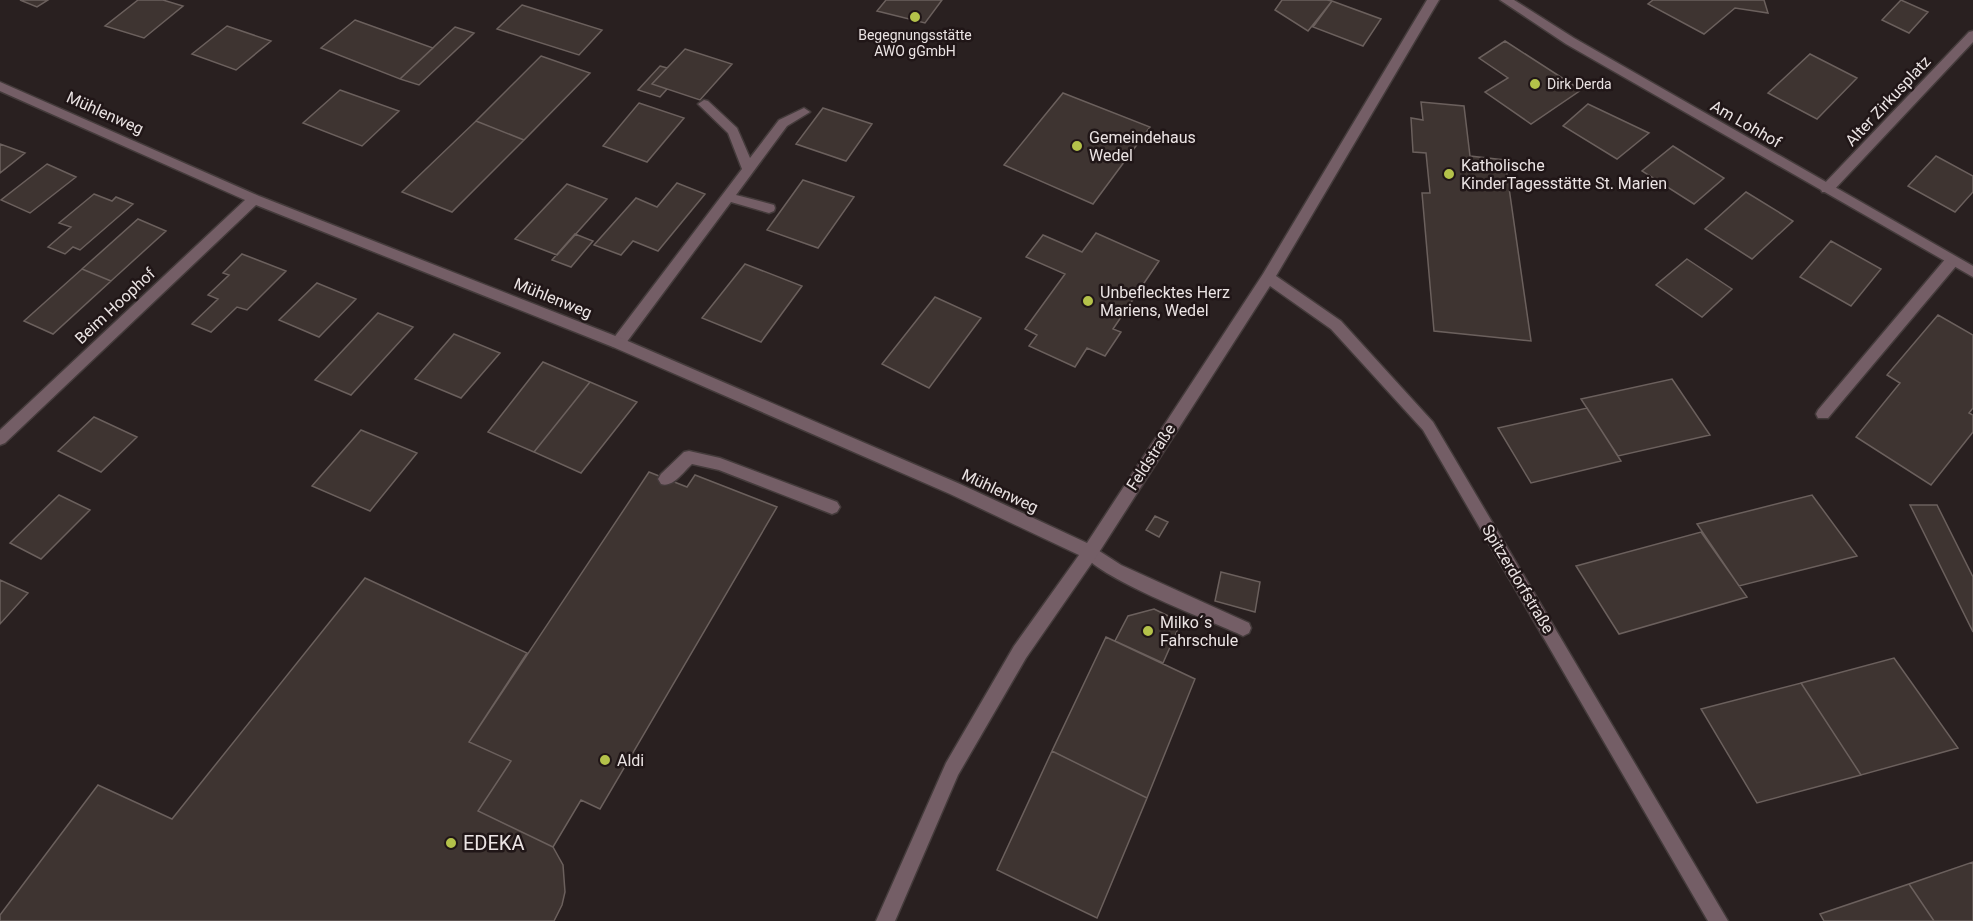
<svg xmlns="http://www.w3.org/2000/svg" width="1973" height="921" font-family="Roboto,sans-serif">
	<style>
		.building { fill: #3e3431; stroke: #6b605d; stroke-width: 1.5 }
		.lines { fill: none; stroke-linecap: round; stroke-linejoin: round }
		.service-casing { stroke: #443b3b; stroke-width: 3 }
		.minor-casing { stroke: #443b3b; stroke-width: 3 }
		.tertiary-casing { stroke: #443b3b; stroke-width: 3 }
		.service { fill: #745e66; fill-rule: evenodd }
		.minor { fill: #745e66; fill-rule: evenodd }
		.tertiary { fill: #745e66; fill-rule: evenodd }
		.poi-dot { fill: #b4c24a; stroke: #201617; stroke-width: 2 }
		.labels { text-anchor: middle; dominant-baseline: central; stroke-width: 5; stroke-linejoin: round; paint-order: stroke }
		.far-poi-label { font-size: 14px; fill: #ebe4e4; stroke: #201617 }
		.street-label { font-size: 16px; fill: #ebe4e4; stroke: #201617 }
		.poi-label { font-size: 16px; fill: #ebe4e4; stroke: #201617; text-anchor: start }
		.near-poi-label { font-size: 20px; fill: #ebe4e4; stroke: #201617; text-anchor: start }
	</style>
	<rect width="100%" height="100%" fill="#292020"/>
	<!-- building -->
	<path class="building" d="M20,0H48L37,7Z
		M138,0H163L183,6L144,38L105,26Z
		M886,0H942L925,23L877,11Z
		M1282,0H1327L1332,1L1308,31L1275,10Z
		M1653,0H1764L1768,13L1735,8L1704,34L1648,4Z
		M1901,0L1928,12L1909,33L1882,20Z
		M1332,1L1381,19L1363,46L1313,27Z
		M522,5L602,30L579,55L497,29Z
		M355,20L433,48L400,79L321,48Z
		M227,26L271,41L236,70L192,54Z
		M455,27L474,33L419,85L400,79Z
		M1505,41L1581,90L1531,124L1485,92L1508,78L1479,58Z
		M685,49L732,64L700,100L652,84Z
		M1810,54L1857,78L1817,119L1768,93Z
		M541,56L590,73L524,140L476,121Z
		M660,66L667,68L652,84L667,89L660,97L638,90Z
		M340,90L399,111L362,146L303,123Z
		M1063,93L1150,127L1093,204L1004,165Z
		M1421,102L1464,106L1470,156L1505,160L1531,341L1434,331L1422,193H1430L1426,153L1413,152L1411,118L1423,120Z
		M639,103L684,118L647,162L603,146Z
		M1588,104L1649,133L1617,159L1563,126Z
		M823,108L872,124L846,161L796,144Z
		M476,121L524,140L452,212L402,192Z
		M0,144L25,153L0,173Z
		M1673,146L1724,178L1694,204L1642,171Z
		M1936,156L1973,176V192L1955,212L1908,186Z
		M47,164L76,177L30,213L1,200Z
		M803,180L854,197L818,248L767,230Z
		M677,183L705,194L658,251L633,241L621,255L594,245L636,198L657,207Z
		M567,184L607,199L557,255L515,239Z
		M1746,192L1793,221L1752,259L1705,229Z
		M94,194L112,201L116,197L133,204L80,250L73,247L65,254L48,247L71,227L59,223Z
		M138,219L166,231L111,281L82,269Z
		M1096,233L1159,261L1113,329L1121,332L1105,356L1087,348L1075,367L1029,346L1037,335L1025,329L1065,274L1026,257L1043,235L1082,252Z
		M575,234L593,241L571,267L552,260Z
		M1831,241L1881,269L1851,306L1800,277Z
		M242,254L286,271L247,310L237,307L211,332L192,324L218,299L208,295L229,275L223,273Z
		M1687,259L1732,289L1702,317L1656,285Z
		M745,264L802,286L761,342L702,318Z
		M82,269L111,281L53,334L24,321Z
		M317,283L356,299L319,337L279,320Z
		M935,297L981,318L929,388L882,364Z
		M378,313L413,327L351,395L315,380Z
		M1938,315L1973,335V408L1969,413L1973,415V432L1931,485L1856,437L1900,383L1887,375Z
		M454,334L500,353L461,398L415,379Z
		M543,362L590,382L534,452L488,432Z
		M1672,379L1710,435L1618,456L1581,399Z
		M590,382L637,402L581,473L534,452Z
		M1587,408L1621,461L1531,483L1498,428Z
		M94,417L137,437L101,472L58,451Z
		M361,430L417,453L370,511L312,486Z
		M649,472L687,487L695,475L777,507L600,809L581,800L553,847L478,811L511,761L469,742Z
		M59,495L90,510L41,559L10,543Z
		M1812,495L1857,556L1739,586L1697,524Z
		M1910,505H1937L1973,577V632Z
		M1155,516L1168,522L1159,537L1146,530Z
		M1701,532L1747,597L1619,634L1576,566Z
		M1221,572L1260,582L1255,612L1215,601Z
		M365,578L527,653L469,742L511,761L478,811L553,847L563,865L565,892L562,905L554,921H0V915L98,785L172,819Z
		M0,580L28,593L0,624Z
		M1154,609L1181,622L1163,663L1115,641L1128,616Z
		M1106,637L1195,679L1147,798L1052,751Z
		M1894,658L1958,748L1861,775L1801,683Z
		M1801,683L1861,775L1757,803L1701,709Z
		M1052,751L1147,798L1097,918L997,870Z
		M1973,862V921H1934L1909,884Z
		M1909,884L1934,921H1824L1820,914Z"/>
	<g class="lines">
		<defs>
			<path id="service" d="M704,100L708,101L737,128L750,158L779,120L804,108L810,112L787,126L736,195L774,205L775,208L774,211L769,213L731,202L623,347H613L611,343L613,339L742,169L728,133L698,104Z
				M1952,256L1959,261L1957,265L1828,418H1818L1816,414L1818,410L1947,257Z
				M689,451L720,458L837,502L840,507L837,512L832,514L719,470L692,464C683,472 673,488 661,484L658,479L661,474L684,452Z
				M1090,545L1121,565L1249,623L1251,628L1249,633L1243,636L1237,633C1208,620 1093,576 1082,552L1084,547Z"/>
			<path id="minor" d="M1427,0H1439L1276,276L1341,321L1433,422L1728,921H1708L1423,430L1331,329L1270,286L1096,557L1026,658L958,775L895,921H876L946,763L1014,646L1079,555L950,494L613,347L256,205L5,443L0,445V430L245,200L0,91V82L259,196L623,339L960,484L1087,543L1263,274Z
				M1973,31V42L1832,192H1822L1821,189L1822,186L1969,32Z"/>
			<path id="tertiary" d="M1500,0H1514L1574,38L1973,266V277L1566,44Z"/>
		</defs>
		<!-- service casing -->
		<use href="#service" class="service-casing"/>
		<!-- minor casing -->
		<use href="#minor" class="minor-casing"/>
		<!-- tertiary casing -->
		<use href="#tertiary" class="tertiary-casing"/>
		<!-- service -->
		<use href="#service" class="service"/>
		<!-- minor -->
		<use href="#minor" class="minor"/>
		<!-- tertiary -->
		<use href="#tertiary" class="tertiary"/>
	</g>
	<!-- markers -->
	<g class="poi-dot">
		<circle cx="915" cy="17" r="6"/>
		<circle cx="1535" cy="84" r="6"/>
		<circle cx="1077" cy="146" r="6"/>
		<circle cx="1449" cy="174" r="6"/>
		<circle cx="1088" cy="301" r="6"/>
		<circle cx="1148" cy="631" r="6"/>
		<circle cx="605" cy="760" r="6"/>
		<circle cx="451" cy="843" r="6"/>
	</g>
	<g class="labels">
		<!-- far-poi labels -->
		<g class="far-poi-label">
			<text x="915" y="35">Begegnungsstätte<tspan x="915" dy="16">AWO gGmbH</tspan></text>
			<text x="1547" y="84" text-anchor="start">Dirk Derda</text>
		</g>
		<!-- street labels -->
		<g class="street-label">
			<text transform="translate(1888 101) rotate(-47)">Alter Zirkusplatz</text>
			<text transform="translate(105 113) rotate(24)">Mühlenweg</text>
			<text transform="translate(1746 124) rotate(30)">Am Lohhof</text>
			<text transform="translate(553 298) rotate(22)">Mühlenweg</text>
			<text transform="translate(115 306) rotate(-43)">Beim Hoophof</text>
			<text transform="translate(1151 457) rotate(-57)">Feldstraße</text>
			<text transform="translate(1000 491) rotate(25)">Mühlenweg</text>
			<text transform="translate(1518 579) rotate(59)">Spitzerdorfstraße</text>
		</g>
		<!-- poi labels -->
		<g class="poi-label">
			<text x="1089" y="137">Gemeindehaus<tspan x="1089" dy="18">Wedel</tspan></text>
			<text x="1461" y="165">Katholische<tspan x="1461" dy="18">KinderTagesstätte St. Marien</tspan></text>
			<text x="1100" y="292">Unbeflecktes Herz<tspan x="1100" dy="18">Mariens, Wedel</tspan></text>
			<text x="1160" y="622">Milko´s<tspan x="1160" dy="18">Fahrschule</tspan></text>
			<text x="617" y="760">Aldi</text>
		</g>
		<!-- near-poi labels -->
		<g class="near-poi-label">
			<text x="463" y="843">EDEKA</text>
		</g>
	</g>
</svg>
